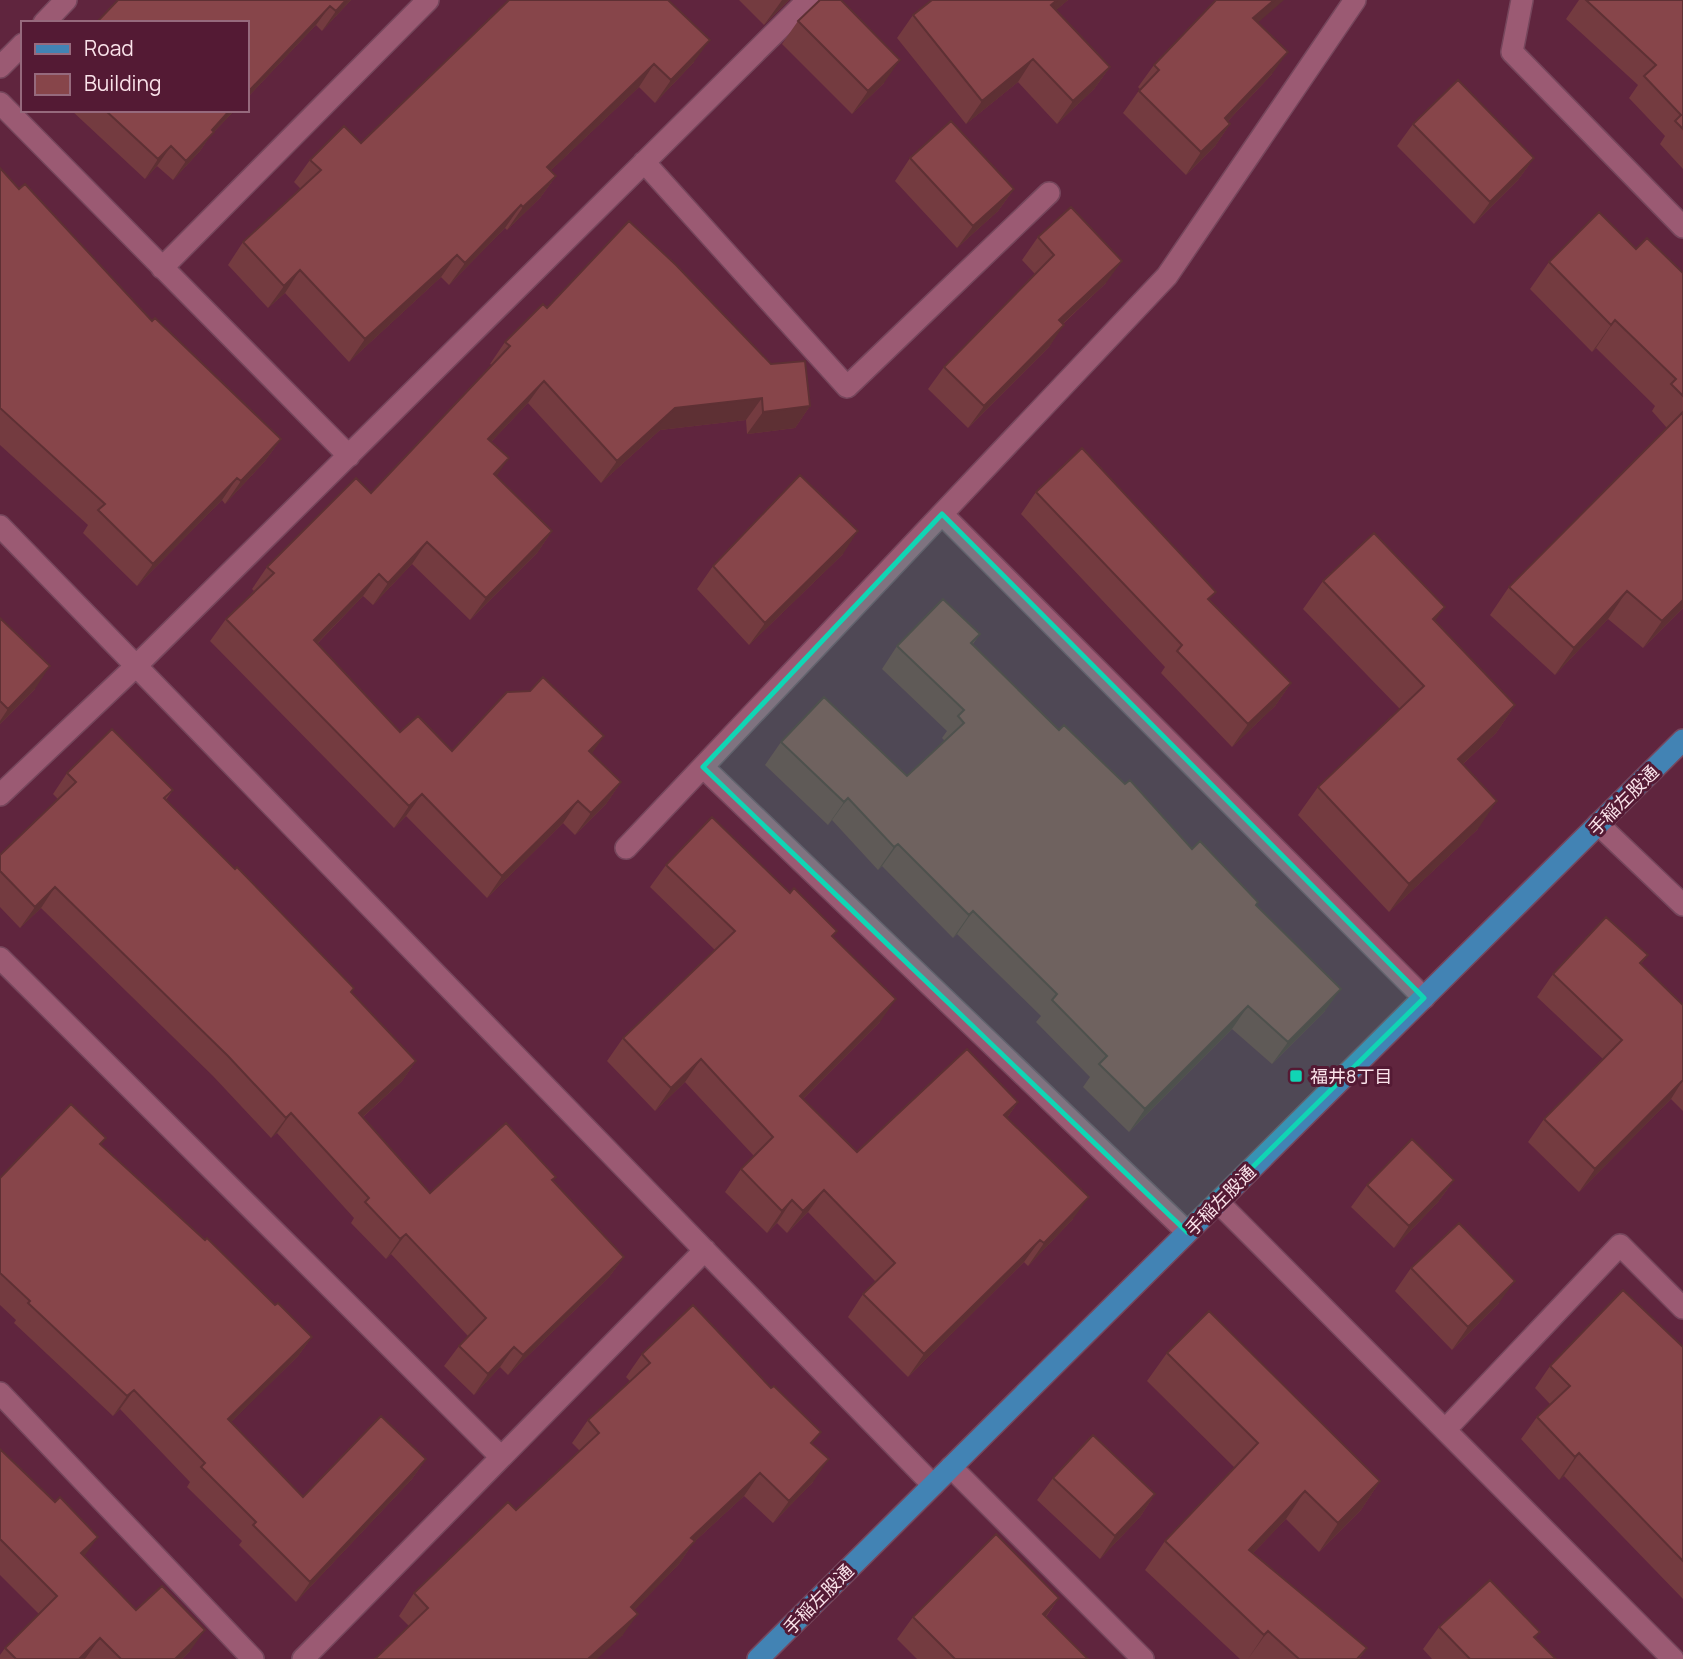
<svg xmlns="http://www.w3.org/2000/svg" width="1683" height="1659" font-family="Manrope,'Noto Sans JP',sans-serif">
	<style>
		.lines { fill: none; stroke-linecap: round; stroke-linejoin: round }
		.minor-casing { stroke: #76465c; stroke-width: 24 }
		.primary-casing { stroke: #76465c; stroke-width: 24 }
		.minor { stroke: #9b5a73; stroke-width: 21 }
		.primary { stroke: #4283b4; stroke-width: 21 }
		.wall { fill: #743b40 }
		.shaded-wall { fill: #5e3034 }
		.building { fill: #87454a; stroke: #5e3034; stroke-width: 2 }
		.marked { fill: #10d5b4; fill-opacity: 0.2; stroke: #10d5b4; stroke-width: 5; stroke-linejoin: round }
		.poi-dot { fill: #10d5b4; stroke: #541a34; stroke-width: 2.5 }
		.labels { text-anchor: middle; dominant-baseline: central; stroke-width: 6; stroke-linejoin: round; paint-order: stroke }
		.street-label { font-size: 18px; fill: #fae3ea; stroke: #541a34 }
		.poi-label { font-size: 18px; fill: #fae3ea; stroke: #541a34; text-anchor: start }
	</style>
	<rect width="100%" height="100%" fill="#60253e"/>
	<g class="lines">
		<defs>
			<path id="minor" d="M1522,0L1512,52L1683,227
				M44,23L66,0
				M0,67L23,44
				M0,103L349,456
				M644,162L847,387L1049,193
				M162,268L428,0
				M942,514L1424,998
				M0,526L933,1485
				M703,767L1187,1232
				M0,795L136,666L808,0
				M1598,824L1683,905
				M626,848L1167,276L1355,0
				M0,958L501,1457
				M1218,1202L1673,1659
				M0,1393L253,1659
				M1445,1430L1620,1245L1683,1308
				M951,1467L1143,1659
				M303,1659L705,1250"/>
			<path id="primary" d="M758,1659L1683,740"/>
		</defs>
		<!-- minor casing -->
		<use href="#minor" class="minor-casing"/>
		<!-- primary casing -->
		<use href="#primary" class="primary-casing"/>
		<!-- minor -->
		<use href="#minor" class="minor"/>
		<!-- primary -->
		<use href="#primary" class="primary"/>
	</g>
	<!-- wall -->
	<path class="wall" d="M118,0H351L322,31L316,25L247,98V23Z
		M509,0L694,62L655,103L639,87L550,171L556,176L540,198L507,230L505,228L449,285L441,277L349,362L285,293L268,308L228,265L243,242L301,189L294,182L310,160L361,143Z
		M739,0H789L764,25Z
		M932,0H1068L1056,10L1110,67L1094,89L1057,124L1018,82L966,124L897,38L913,15Z
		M1579,0H1683V169L1660,144L1665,136L1629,98L1638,85L1566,19Z
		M798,21L884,83L852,114L782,44Z
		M1258,23L1272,74L1228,121L1230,124L1215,146L1186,175L1123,113L1140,89L1138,87L1154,65Z
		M71,110H235L210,136L200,151L173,180L157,166L145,179Z
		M1413,124L1534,158L1518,180L1474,224L1397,146Z
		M910,158L1014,189L998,211L957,248L895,181Z
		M0,168L19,189L152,321L281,439L265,461L225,504L222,500L137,586L83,533L88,525L0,445Z
		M1038,237L1106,283L1063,324L1049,347L968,428L928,389L944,367L1035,274L1022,260Z
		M1636,249L1683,273V608L1643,648L1608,619L1555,675L1490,615L1509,587L1667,428L1652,411L1655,406L1596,348L1592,352L1530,289L1549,262Z
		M547,308L810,406L795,428L747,434L746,420L660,430L601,483L528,403L491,442L496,476L552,531L537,553L470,620L412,564L373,605L363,596L317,644L400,732L452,751L604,736L591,754L621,782L606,804L575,835L563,823L487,898L406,816L394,828L210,641L226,619L254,591L252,589L267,567L371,493L492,365L490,364L505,342Z
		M1036,492L1210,600L1291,683L1275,706L1232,747L1161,673L1165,667L1021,514Z
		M843,554L749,645L697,589L713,566Z
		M1323,581L1435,621L1515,705L1496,733L1463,764L1478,829L1389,912L1298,815L1318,787L1400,709L1303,609Z
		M0,618L35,689L0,724Z
		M980,634L973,644L1059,730L1192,849L1258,902L1256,905L1325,1011L1272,1064L1232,1029L1129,1132L1083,1087L1090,1077L1036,1022L1041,1016L957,934L953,938L882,866L878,870L832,820L828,825L765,765L781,742L907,776L945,741L942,738L947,731L882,669L897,646Z
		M67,773L173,790L166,800L354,988L351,992L416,1061L402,1081L363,1117L430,1193L556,1177L553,1180L624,1257L609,1277L508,1375L500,1367L474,1395L444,1366L459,1346L468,1336L391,1254L386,1259L351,1223L354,1218L277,1133L271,1138L213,1076L41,908L20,928L0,907V855L58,799L53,794Z
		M666,865L833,937L880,1022L803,1099L857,1152L1018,1102L1007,1118L1073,1219L1028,1266L1024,1262L908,1377L848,1317L863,1294L876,1282L808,1212L787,1233L777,1223L767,1233L725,1192L741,1169L754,1156L685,1082L655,1111L607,1061L623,1038L715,950L650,887Z
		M1648,955L1641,964L1683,1005V1111L1671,1099L1579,1192L1528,1142L1544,1119L1603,1059L1537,997L1553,974Z
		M101,1144L275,1305L312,1337L298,1356L231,1422L303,1497L426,1459L412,1479L296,1602L239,1545L242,1541L187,1487L190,1482L120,1409L113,1416L14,1323L16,1320L0,1305V1178Z
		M1454,1180L1438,1202L1394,1248L1351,1207L1367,1185Z
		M1411,1268L1499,1303L1452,1350L1395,1291Z
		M1683,1347V1599L1564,1476L1559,1480L1521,1439L1537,1417L1550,1404L1535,1388L1550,1366Z
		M1167,1353L1380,1481L1361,1510L1319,1552L1286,1519L1253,1553L1367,1648L1359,1659H1240L1145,1570L1165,1541L1235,1468L1147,1381Z
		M642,1354L813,1444V1482L773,1523L744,1496L693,1543L679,1564L634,1610L622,1636L409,1626L399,1616L414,1593L516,1510L580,1451L572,1443L588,1420L630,1381L626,1377Z
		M0,1449L84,1557L136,1610L190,1651L182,1659H0V1655L5,1648L39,1614L0,1575Z
		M1053,1478L1155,1494L1140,1517L1100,1559L1037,1500Z
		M1059,1598L1046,1617L1088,1659H917L897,1639L913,1617Z
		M1439,1627L1540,1632L1535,1638L1556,1659H1432L1423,1649Z"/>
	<!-- shaded-wall -->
	<path class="shaded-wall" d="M346,0H351L322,31L336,11Z
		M782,0H789L764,25L780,3Z
		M1057,0H1068L1036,27L1051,5Z
		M1274,0H1284L1237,41L1253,18Z
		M330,6L316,25L247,98V93Z
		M710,40L694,62L655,103L671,80Z
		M1288,52L1272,74L1209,141L1225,118Z
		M1033,59L1018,82L966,124L982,101Z
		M900,60L884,83L852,114L868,91Z
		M654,64L639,87L531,189L547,167Z
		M1110,67L1094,89L1057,124L1073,101Z
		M230,110H235L210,136L200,151L173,180L186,161L212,130Z
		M1230,124L1215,146L1186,175L1201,152Z
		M171,146L157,166L145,179L158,159Z
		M1534,158L1518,180L1474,224L1490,202Z
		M556,176L540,198L507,230L523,207Z
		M1014,189L998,211L957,248L973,226Z
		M521,205L505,228L449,285L465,263Z
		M457,255L441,277L349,362L365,339Z
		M1122,261L1106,283L1043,342L1059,320Z
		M300,270L285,293L268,308L284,286Z
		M1615,320L1596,348L1592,352L1611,325Z
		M1064,325L1049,347L968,428L984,406Z
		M544,381L528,403L473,461L488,439Z
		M762,398L746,420L660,430L601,483L617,461L675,408Z
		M810,406L795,428L747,434L763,412Z
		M281,439L265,461L225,504L241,481Z
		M509,458L494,480V474Z
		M237,478L222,500L137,586L153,564Z
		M552,531L537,553L470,620L486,598Z
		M858,531L843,554L749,645L765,623Z
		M427,542L412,564L373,605L388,583Z
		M379,574L363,596L299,662L314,640Z
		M1627,591L1608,619L1555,675L1574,648Z
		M1683,600V608L1643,648L1662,621Z
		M1445,607L1425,635L1433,619Z
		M50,666L35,689L0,724V721L8,709Z
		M1291,683L1275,706L1232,747L1248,724Z
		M1515,705L1496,733L1438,787L1458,759Z
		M604,736L589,758V751Z
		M621,782L606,804L575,835L591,813Z
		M422,794L406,816L394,828L409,806Z
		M848,798L832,820L828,825L844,802Z
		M578,801L563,823L487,898L502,876Z
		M1497,801L1478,829L1389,912L1409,884Z
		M898,844L882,866L878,870L894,847Z
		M55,887L41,908L20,928L35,907Z
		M973,911L957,934L953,938L969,915Z
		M1341,989L1325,1011L1272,1064L1288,1042Z
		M896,999L880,1022L784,1118L800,1096Z
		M1248,1006L1232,1029L1129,1132L1145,1109Z
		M701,1059L685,1082L655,1111L671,1088Z
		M416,1061L402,1081L345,1133L359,1113Z
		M1683,1080L1671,1099L1579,1192L1595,1169Z
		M1018,1102L1002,1125L1004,1115Z
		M291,1113L277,1133L271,1138L286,1118Z
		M1454,1180L1438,1202L1394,1248L1409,1226Z
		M824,1190L808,1212L787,1233L803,1211Z
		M1089,1197L1073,1219L1028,1266L1044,1243Z
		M792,1200L777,1223L767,1233L782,1211Z
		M406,1234L391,1254L386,1259L400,1239Z
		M1040,1240L1024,1262L908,1377L924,1354Z
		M624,1257L609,1277L508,1375L523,1355Z
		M1515,1281L1499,1303L1452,1350L1468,1327Z
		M312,1337L298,1356L214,1439L228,1419Z
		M514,1347L500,1367L474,1395L488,1374Z
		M134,1390L120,1409L113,1416L127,1396Z
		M1579,1453L1564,1476L1559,1480L1575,1457Z
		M426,1459L412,1479L296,1602L310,1582Z
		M829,1459L813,1482L773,1523L789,1501Z
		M760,1473L744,1496L693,1543L679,1564L616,1629L631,1607L691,1538Z
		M1380,1481L1361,1510L1319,1552L1338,1523Z
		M1305,1491L1286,1519L1229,1578L1249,1550Z
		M1155,1494L1140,1517L1100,1559L1115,1536Z
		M98,1537L83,1558L81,1553Z
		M1059,1598L1043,1620V1614Z
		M638,1614L622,1636L597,1659H588Z
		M205,1630L190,1651L182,1659H175Z
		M1268,1631L1248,1659L1264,1635Z
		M100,1638L85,1659H79Z"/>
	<!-- building -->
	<path class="building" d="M118,0H346L336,11L330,6L247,93V23H96Z
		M509,0H668L710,40L671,80L654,64L547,167L556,176L523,207L521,205L465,263L457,255L365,339L300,270L284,286L243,242L321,170L310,160L344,126L361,143Z
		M820,0H841L900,60L868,91L798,21Z
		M932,0H1057L1051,5L1110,67L1073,101L1033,59L982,101L913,15Z
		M1216,0H1274L1253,18L1288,52L1225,118L1230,124L1201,152L1139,91L1159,70L1154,65Z
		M1586,0H1683V129L1675,121L1681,115L1644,76L1656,65Z
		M1458,80L1534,158L1490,202L1413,124Z
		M105,110H230L212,130L214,132L186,161L171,146L158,159Z
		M951,121L1014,189L973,226L910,158Z
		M0,168L19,189L25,184L152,321L155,318L281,439L241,481L237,478L153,564L98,510L105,504L0,408Z
		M1071,207L1122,261L1059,320L1064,325L984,406L944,367L1054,255L1038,237Z
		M1599,212L1636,249L1647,238L1683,273V396L1671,384L1676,379L1615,320L1611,325L1549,262Z
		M629,221L676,265L771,364L805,361L810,406L763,412L762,398L675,408L617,461L544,381L488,439L509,458L494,474L552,531L486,598L427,542L388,583L379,574L314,640L400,732L418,716L452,751L507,692L530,691L543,677L604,736L589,751L621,782L591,813L578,801L502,876L422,794L409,806L226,619L274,573L267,567L356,478L371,493L510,346L505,342L543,304L547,308Z
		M1683,412V600L1662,621L1627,591L1574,648L1509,587Z
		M1082,448L1216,592L1208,599L1291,683L1248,724L1177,651L1182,645L1036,492Z
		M800,475L858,531L765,623L713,566Z
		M1374,533L1445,607L1433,619L1515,705L1458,759L1497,801L1409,884L1318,787L1424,686L1323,581Z
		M943,599L980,634L971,643L1059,730L1064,725L1125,784L1130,780L1192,849L1200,841L1258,902L1256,905L1341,989L1288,1042L1248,1006L1145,1109L1099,1064L1107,1056L1052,1000L1057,994L973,911L969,915L898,844L894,847L848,798L844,802L781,742L824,697L907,776L964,723L958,716L964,710L897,646Z
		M0,618L50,666L8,709L0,701Z
		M112,729L173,790L164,798L235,869L237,867L354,988L351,992L416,1061L359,1113L430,1193L506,1123L556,1177L552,1180L624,1257L523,1355L514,1347L488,1374L459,1346L486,1318L406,1234L400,1239L365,1202L369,1198L291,1113L286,1118L228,1056L55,887L35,907L0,871V855L76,782L67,773Z
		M712,817L790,893L794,888L837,931L832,936L896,999L800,1096L857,1152L967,1049L1018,1102L1004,1115L1089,1197L1044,1243L1040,1240L924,1354L863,1294L895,1263L824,1190L803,1211L792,1200L782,1211L741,1169L773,1137L701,1059L671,1088L623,1038L735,931L666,865Z
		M1606,917L1648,955L1640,963L1683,1005V1080L1595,1169L1544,1119L1622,1040L1553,974Z
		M71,1104L106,1138L100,1144L205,1240L207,1238L275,1305L278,1303L312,1337L228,1419L303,1497L381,1416L426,1459L310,1582L253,1525L256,1522L201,1467L205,1463L134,1390L127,1396L28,1303L30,1301L0,1273V1178Z
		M1412,1139L1454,1180L1409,1226L1367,1185Z
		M1459,1223L1515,1281L1468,1327L1411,1268Z
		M1623,1290L1683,1347V1561L1579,1453L1575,1457L1537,1417L1570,1386L1550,1366Z
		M693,1305L771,1388L774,1386L821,1432L811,1443L829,1459L789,1501L760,1473L691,1538L695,1541L631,1607L638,1614L588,1659H375L428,1608L414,1593L508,1502L516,1510L599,1433L588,1420L650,1363L642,1354Z
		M1209,1311L1380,1481L1338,1523L1305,1491L1249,1550L1367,1648L1357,1659H1299L1268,1631L1264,1635L1165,1541L1258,1443L1167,1353Z
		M1093,1435L1155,1494L1115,1536L1053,1478Z
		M0,1449L55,1502L60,1497L98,1537L81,1553L136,1610L162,1586L205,1630L175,1659H121L100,1638L79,1659H16L5,1648L57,1596L0,1539Z
		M996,1534L1059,1598L1043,1614L1088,1659H955L913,1617Z
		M1490,1580L1540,1632L1534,1637L1556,1659H1470L1439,1627Z"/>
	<!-- marked area -->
	<path class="marked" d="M942,514L1424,998L1187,1232L703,767Z"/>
	<!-- markers -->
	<rect class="poi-dot" x="1289" y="1069" width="14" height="14" rx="3.5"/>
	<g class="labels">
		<!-- street labels -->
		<g class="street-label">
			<text transform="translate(1623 800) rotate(-45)">手稲左股通</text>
			<text transform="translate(1220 1200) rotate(-45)">手稲左股通</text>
			<text transform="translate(818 1599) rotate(-45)">手稲左股通</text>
		</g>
		<!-- poi labels -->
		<g class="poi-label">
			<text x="1310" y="1076">福井8丁目</text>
		</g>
	</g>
	<!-- legend -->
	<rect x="21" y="21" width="228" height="91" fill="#541a34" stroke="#966a7d" stroke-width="2"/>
	<rect x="35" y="44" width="35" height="10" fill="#4283b4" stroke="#966a7d" stroke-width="2"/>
	<text x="84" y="56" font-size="21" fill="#fae3ea">Road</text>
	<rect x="35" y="74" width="35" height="21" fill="#87454a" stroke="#966a7d" stroke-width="2"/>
	<text x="84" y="91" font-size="21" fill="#fae3ea">Building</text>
</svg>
